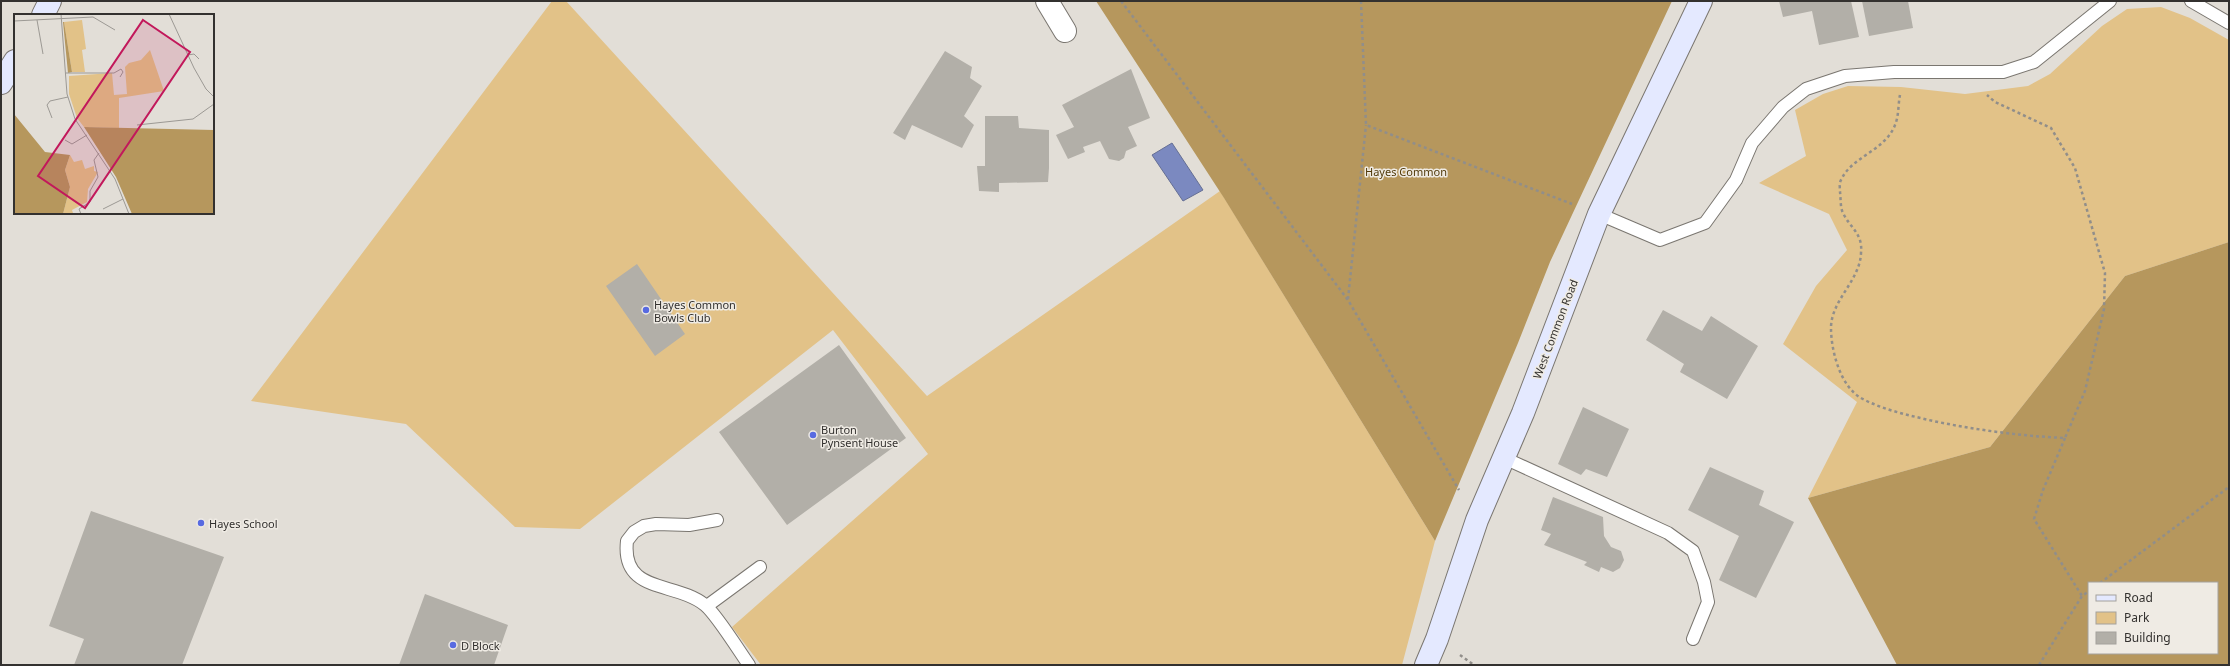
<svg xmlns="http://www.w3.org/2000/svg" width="2230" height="666" font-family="'Noto Sans',sans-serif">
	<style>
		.green { fill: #e2c288 }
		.forest { fill: #b6975d; fill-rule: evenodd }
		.water { fill: #7b89c0; stroke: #656f94 }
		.building { fill: #b2afa8 }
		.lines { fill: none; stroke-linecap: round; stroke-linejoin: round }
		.lane-casing { stroke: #7a7670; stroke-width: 14 }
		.street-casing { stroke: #7a7670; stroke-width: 24 }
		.secondary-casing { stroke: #7a7670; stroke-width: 24 }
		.path { stroke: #918e8a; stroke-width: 2.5; stroke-dasharray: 3 3; stroke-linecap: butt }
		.lane { stroke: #fff; stroke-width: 12 }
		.street { stroke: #fff; stroke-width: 22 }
		.secondary { stroke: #e4e9ff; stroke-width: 22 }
		.poi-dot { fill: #576ae1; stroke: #efebe4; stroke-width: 1.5 }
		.labels { text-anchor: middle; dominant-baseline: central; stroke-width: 3; stroke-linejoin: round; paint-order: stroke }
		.park-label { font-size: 11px; fill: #513a0a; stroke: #efebe4 }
		.poi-label { font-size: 11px; fill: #33312f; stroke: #efebe4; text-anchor: start }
		.street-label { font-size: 11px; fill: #33312f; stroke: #efebe4 }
		.inset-road { fill: none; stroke: #9c9994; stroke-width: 1 }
		.view { fill: #c2185b; fill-opacity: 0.15; stroke: #c2185b; stroke-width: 2 }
		.inset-edge { fill: none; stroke: #33312f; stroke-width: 2 }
	</style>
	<rect width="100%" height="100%" fill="#e2ded7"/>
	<!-- green -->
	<path class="green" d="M552,1H566L927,396L1220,191L1435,541L1402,665H761L732,627L928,454L833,330L580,529L515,527L406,424L251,401Z
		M2161,7L2190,18L2229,40V242L2125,276L1990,447L1808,498L1857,402L1783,344L1816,286L1847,250L1829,214L1759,183L1806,156L1795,110L1823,94L1848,86L1901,87L1965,94L2028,86L2050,74L2102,26L2127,9Z"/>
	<!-- forest -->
	<path class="forest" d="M1096,1H1672L1550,262L1518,343L1435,541L1224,198Z
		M2229,242V665H1897L1808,498L1990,447L2125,276ZM2089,583H2217V653H2089Z"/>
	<!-- water -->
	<path class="water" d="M1172,143L1203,190L1183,201L1152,155Z"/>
	<!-- building -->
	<path class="building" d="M1779,1H1851L1859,37L1819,45L1812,11L1783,17Z
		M1862,1H1908L1913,28L1869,36Z
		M945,51L972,67L970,78L982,86L964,116L974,125L962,148L912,125L905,140L893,133Z
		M1131,69L1150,118L1128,127L1137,146L1126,151L1124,158L1119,161L1109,159L1100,141L1083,147L1085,152L1068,159L1056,135L1074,127L1062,105Z
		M985,116H1018L1019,128L1049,130V168L1048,182L999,183V192L979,191L977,166H985Z
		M637,264L685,334L655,356L606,286Z
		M1663,310L1702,331L1711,316L1758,346L1727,399L1680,372L1684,364L1646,340Z
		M839,345L906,438L787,525L719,432Z
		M1583,407L1629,429L1607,477L1586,469L1581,475L1558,464Z
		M1710,467L1764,491L1759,505L1794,522L1756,598L1719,580L1739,536L1688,510Z
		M1553,497L1603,517L1604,536L1611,547L1621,551L1624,560L1620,568L1613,572L1601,567L1599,572L1584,565L1587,562L1544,545L1551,534L1541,530Z
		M91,511L224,557L182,665H74L84,639L49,626Z
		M425,594L508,625L494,665H399Z"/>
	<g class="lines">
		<defs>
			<path id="lane" d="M2191,1L2229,23
				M1599,214L1660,240L1705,223L1736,180L1752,143L1783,107L1806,89L1845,76L1894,72H2003L2034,62L2110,1
				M1502,457L1668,533L1693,551L1704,582L1708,602L1693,639
				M717,520L689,525L656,524L644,526L634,532L627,541C621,594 675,581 705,605C717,615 739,651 749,665
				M707,606L760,567"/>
			<path id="street" d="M1047,1L1065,31"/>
			<path id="secondary" d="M43,15L50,1
				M1,83L15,61
				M1426,665L1437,639L1477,520L1523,413L1599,214L1701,1"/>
		</defs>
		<!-- lane casing -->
		<use href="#lane" class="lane-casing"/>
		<!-- street casing -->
		<use href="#street" class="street-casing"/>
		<!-- secondary casing -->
		<use href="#secondary" class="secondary-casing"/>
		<!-- path -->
		<path class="path" d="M1121,1L1348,300L1459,490
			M1361,1L1366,125L1572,204
			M1900,95C1898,104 1899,116 1895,125C1885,151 1852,156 1841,180C1839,183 1840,189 1840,192C1841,199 1840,207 1843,213C1850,228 1863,233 1861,253C1860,281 1831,300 1831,328C1831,350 1840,386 1861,398C1883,410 1908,415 1933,421C1977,430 2020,436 2065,438L2085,391L2104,309L2105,273L2075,168L2051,128L1995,102L1987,95
			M1348,299L1366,125
			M2065,438L2043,490L2034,519L2082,596
			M2100,583L2229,487
			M1460,655L1474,665
			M2039,665L2082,596L2089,591"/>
		<!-- lane -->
		<use href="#lane" class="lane"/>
		<!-- street -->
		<use href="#street" class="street"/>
		<!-- secondary -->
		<use href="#secondary" class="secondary"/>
	</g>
	<!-- markers -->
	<g class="poi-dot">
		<circle cx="646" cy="310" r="4"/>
		<circle cx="813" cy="435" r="4"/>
		<circle cx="201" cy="523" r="4"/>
		<circle cx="453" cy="645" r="4"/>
	</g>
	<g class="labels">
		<!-- park labels -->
		<g class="park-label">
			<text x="1406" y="171">Hayes Common</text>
		</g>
		<!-- poi labels -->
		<g class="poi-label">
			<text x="654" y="304">Hayes Common<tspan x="654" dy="13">Bowls Club</tspan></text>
			<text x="821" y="429">Burton<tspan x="821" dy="13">Pynsent House</tspan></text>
			<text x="209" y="523">Hayes School</text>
			<text x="461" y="645">D Block</text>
		</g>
		<!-- street labels -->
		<g class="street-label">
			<text transform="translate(1555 329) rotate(-69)">West Common Road</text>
		</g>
	</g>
	<!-- overview -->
	<g transform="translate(14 14)">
		<rect width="200" height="200" fill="#e2ded7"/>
		<path d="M68,6L72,35L68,36L71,58H58L50,8ZM136,36L150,77L105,84V114L70,113L63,104L55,80V62L98,59L100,81L113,80L111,53L115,49L127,46ZM56,141L60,148L68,146L71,155L80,152V157L84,158L74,175L73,188L58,196L59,199L49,200L56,173L51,156Z" fill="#e2c288"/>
		<path d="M49,8H50L58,58L54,59ZM0,100L31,138L56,141L51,156L56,173L49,200H0ZM70,113L200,116V200H118L102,163Z" fill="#b6975d"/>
		<path class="inset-road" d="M47,0L53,80L61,105L101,165L115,200M155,0L180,54L192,75L200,83M23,6L29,40M0,7L79,3L101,16M174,41L180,40L185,45M52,59H100L107,55L109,58L106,63M38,104L33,91L36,87L54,83M123,111L179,105L200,90M51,126L58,130L73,121M89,195L109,185M67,200L65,195L76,188V177L84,163L80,146L85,139"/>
		<path class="view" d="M129,6L176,38L71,194L24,162Z"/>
		<rect width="200" height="200" class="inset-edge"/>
	</g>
	<!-- border -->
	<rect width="2230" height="666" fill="none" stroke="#33312f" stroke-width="4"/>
	<!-- legend -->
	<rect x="2088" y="582" width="130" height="72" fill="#efebe4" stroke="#a4a19c"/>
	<rect x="2096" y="595" width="20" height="6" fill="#e4e9ff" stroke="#a4a19c"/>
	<text x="2124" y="602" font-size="12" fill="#33312f">Road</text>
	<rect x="2096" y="612" width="20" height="12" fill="#e2c288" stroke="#a4a19c"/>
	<text x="2124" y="622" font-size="12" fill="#33312f">Park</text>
	<rect x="2096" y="632" width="20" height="12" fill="#b2afa8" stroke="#a4a19c"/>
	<text x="2124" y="642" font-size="12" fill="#33312f">Building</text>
</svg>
